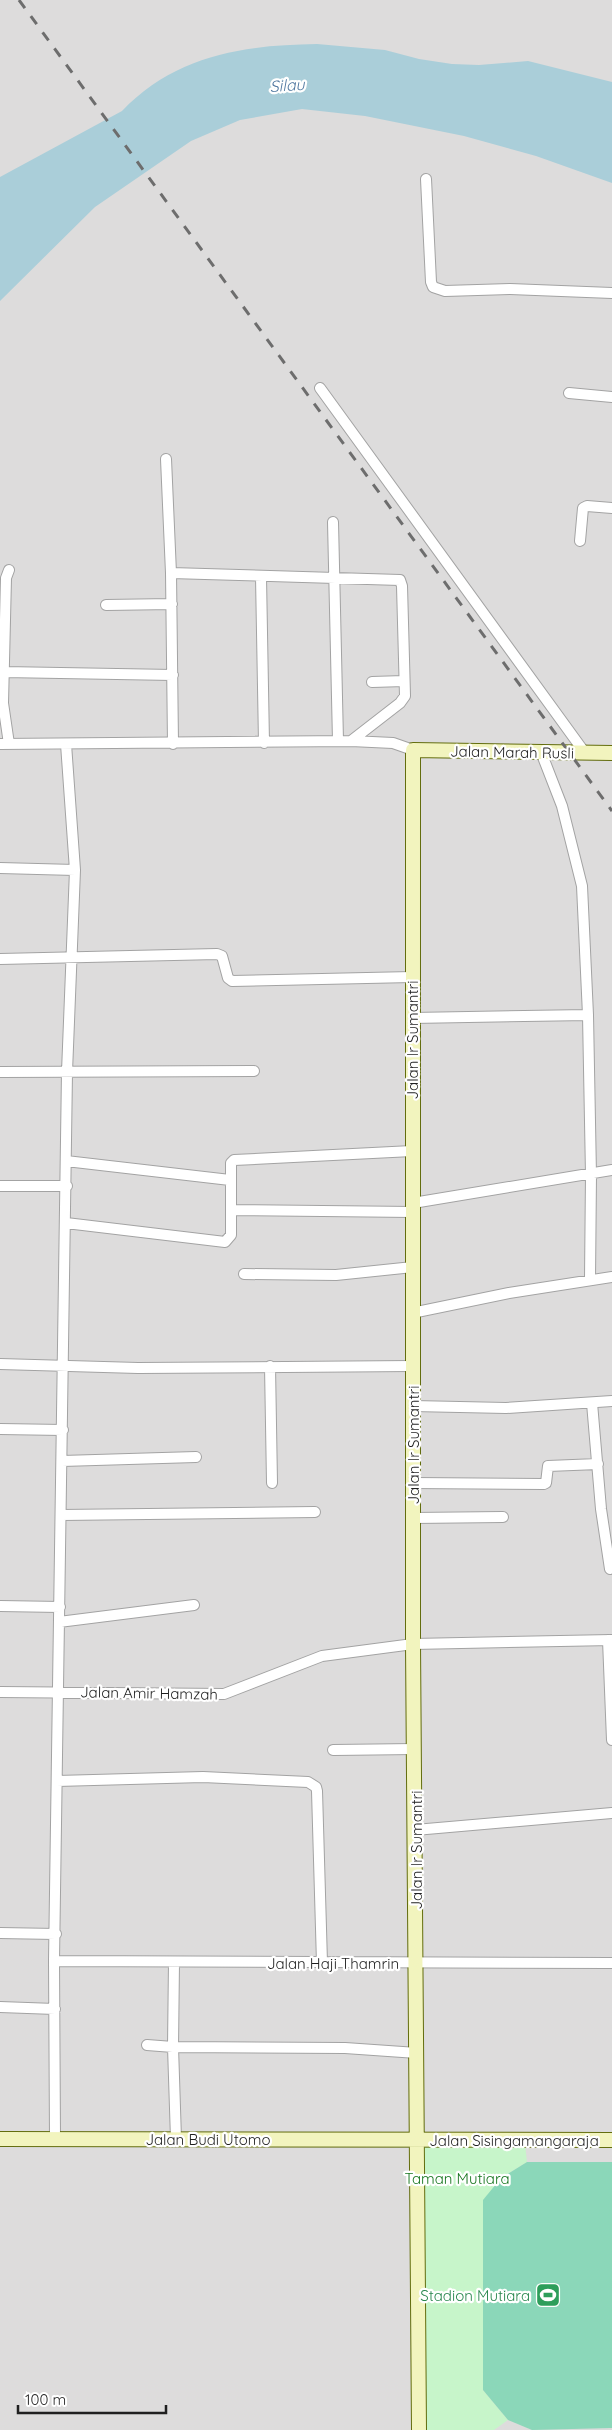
<svg xmlns="http://www.w3.org/2000/svg" width="612" height="2430" font-family="Quicksand,sans-serif">
	<style>
		.residential { fill: #dddcdc }
		.park { fill: #c7f5ca }
		.pitch { fill: #8bd7b9 }
		.water { fill: #aaced9 }
		.lines { fill: none; stroke-linecap: round; stroke-linejoin: round }
		.street-casing { stroke: #a3a3a3; stroke-width: 12 }
		.secondary-casing { stroke: #636d0e; stroke-width: 16 }
		.street { stroke: #fff; stroke-width: 10 }
		.secondary { stroke: #f2f4be; stroke-width: 14 }
		.rail { stroke: #6d6d6d; stroke-width: 3; stroke-dasharray: 10 10; stroke-linecap: butt }
		.labels { text-anchor: middle; dominant-baseline: central; stroke-width: 4.5; stroke-linejoin: round; paint-order: stroke }
		.street-label { font-size: 15px; fill: #1f1f1f; stroke: #fff }
		.park-label { font-size: 15px; fill: #15751d; stroke: #fff }
		.leisure-label { font-size: 15px; fill: #27864d; stroke: #fff; text-anchor: end }
		.water-label { font-size: 16px; font-style: italic; fill: #5078a0; stroke: #fff }
	</style>
	<rect width="100%" height="100%" fill="#efece6"/>
	<!-- residential -->
	<path class="residential" d="M0,0H612V2430H0Z"/>
	<!-- park -->
	<path class="park" d="M423,2143L525,2144L527,2162L501,2178L483,2390L508,2420L494,2430H424Z"/>
	<!-- pitch -->
	<path class="pitch" d="M527,2162H612V2428L532,2430L508,2420L483,2390V2200L501,2178Z"/>
	<!-- water -->
	<path class="water" d="M317,44L385,50L419,59L452,64L479,65L528,61L612,82V183L536,156L464,136L365,116L302,109L240,120L191,141L95,207L0,301V177L122,111C175,55 244,45 317,44Z"/>
	<g class="lines">
		<defs>
			<path id="street" d="M426,179L431,282L433,287L445,291L510,289L612,293
				M320,388L585,753
				M569,393L612,397
				M166,459L171,573L173,744
				M333,522L338,741
				M580,541L583,508L587,506L612,508
				M171,573L400,580L402,586L405,696L400,703L351,741
				M261,577L264,743
				M106,605L172,604
				M4,672L173,675
				M372,682L404,681
				M0,744L351,741L393,743L413,750
				M9,744L3,703L6,578L9,570
				M541,752L562,806L582,886L588,1015L591,1175L590,1279
				M0,868L75,870
				M0,959L217,954L222,956L228,978L232,981L412,977
				M412,1018L588,1015
				M0,1072L254,1071
				M66,1161L230,1180
				M0,1186H67
				M413,1203L612,1170
				M231,1210L413,1212
				M66,1223L225,1242L231,1235V1163L234,1160L412,1151
				M244,1274L336,1275L413,1267
				M412,1313L509,1293L612,1277
				M0,1364L138,1368L412,1366
				M270,1366L272,1483
				M592,1403L601,1509L610,1569
				M413,1406L506,1408L612,1401
				M0,1429L63,1430
				M62,1461L196,1457
				M413,1483L544,1484L546,1483L548,1466L598,1464
				M61,1515L315,1512
				M413,1518L503,1517
				M0,1606L60,1607
				M59,1622L194,1605
				M608,1640L612,1740
				M0,1692L224,1694L322,1656L413,1644L612,1640
				M333,1750L415,1749
				M57,1781L203,1777L308,1782L316,1787L317,1791L322,1963
				M415,1830L612,1813
				M0,1933L56,1934
				M54,1961L612,1963
				M174,1962L173,2047L176,2139
				M0,2007L55,2009
				M147,2045L173,2047L345,2048L417,2053
				M55,2138L54,1961L67,1072L75,870L66,744"/>
			<path id="secondary" d="M0,2139L612,2140
				M419,2430L413,1644V750L612,753"/>
		</defs>
		<!-- street casing -->
		<use href="#street" class="street-casing"/>
		<!-- secondary casing -->
		<use href="#secondary" class="secondary-casing"/>
		<!-- street -->
		<use href="#street" class="street"/>
		<!-- secondary -->
		<use href="#secondary" class="secondary"/>
		<!-- rail -->
		<path class="rail" d="M19,0L612,811"/>
	</g>
	<!-- icons -->
	<defs>
		<symbol id="stadium-square" viewBox="-11 -11 22 22"><rect x="-9" y="-9" width="18" height="18" rx="4" fill="#2e9e5b" stroke="#fff"/><path d="M0-5a6.5 5 0 1 0 0 10a6.5 5 0 1 0 0-10ZM-3.5-1.8h7v3.6h-7Z" fill="#fff"/></symbol>
	</defs>
	<g fill-rule="evenodd">
		<use href="#stadium-square" x="534" y="2281" width="28" height="28"/>
	</g>
	<g class="labels">
		<!-- street labels -->
		<g class="street-label">
			<text transform="translate(512 752) rotate(1)">Jalan Marah Rusli</text>
			<text transform="translate(412 1040) rotate(-90)">Jalan Ir Sumantri</text>
			<text transform="translate(413 1445) rotate(-90)">Jalan Ir Sumantri</text>
			<text transform="translate(149 1693) rotate(1)">Jalan Amir Hamzah</text>
			<text transform="translate(416 1850) rotate(-90)">Jalan Ir Sumantri</text>
			<text x="333" y="1963">Jalan Haji Thamrin</text>
			<text x="208" y="2139">Jalan Budi Utomo</text>
			<text x="514" y="2140">Jalan Sisingamangaraja</text>
		</g>
		<!-- park labels -->
		<g class="park-label">
			<text x="457" y="2178">Taman Mutiara</text>
		</g>
		<!-- leisure labels -->
		<g class="leisure-label">
			<text x="530" y="2295">Stadion Mutiara</text>
		</g>
		<!-- water labels -->
		<g class="water-label">
			<text transform="translate(287 85) rotate(-4)">Silau</text>
		</g>
	</g>
	<!-- scale -->
	<path d="M18 2405v8h148v-8" fill="none" stroke="#1f1f1f" stroke-width="2.5"/>
	<text x="25" y="2405" font-size="15" fill="#1f1f1f" stroke="#ffffff" stroke-width="4" paint-order="stroke">100 m</text>
</svg>
